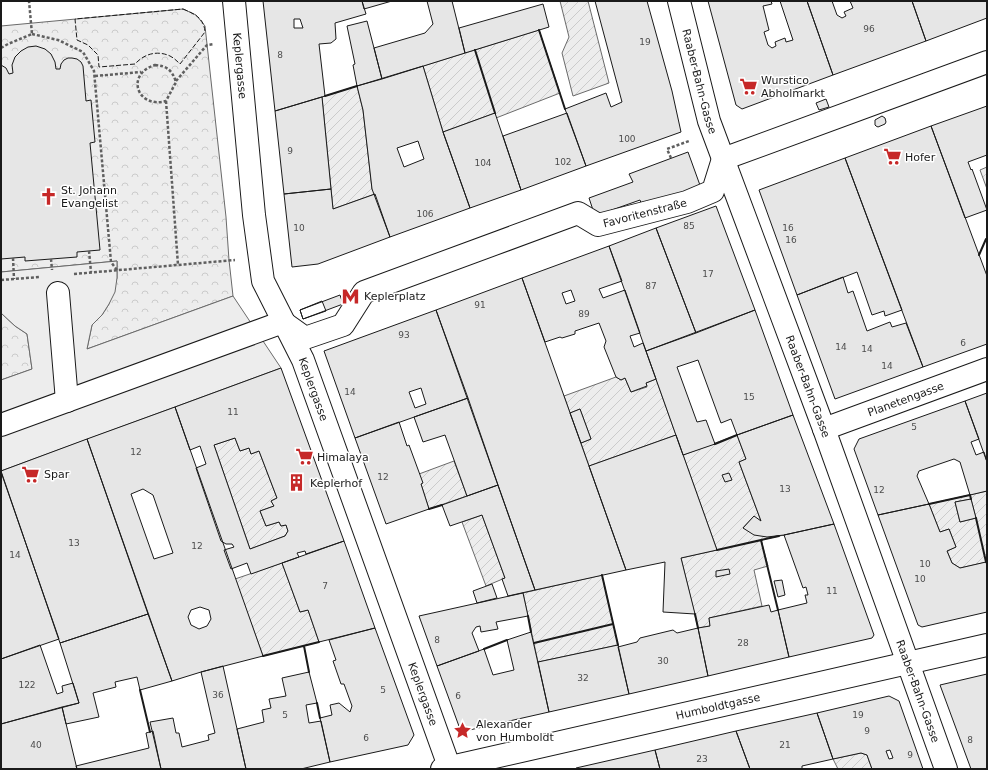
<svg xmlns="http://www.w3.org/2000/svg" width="988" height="770" font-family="'DejaVu Sans',sans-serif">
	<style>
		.park { fill: url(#park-crowns); stroke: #6a6a6a }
		.garden { fill: url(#garden-furrows); stroke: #6a6a6a; fill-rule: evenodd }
		.built { fill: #ededed; stroke: #6a6a6a }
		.building { fill: #e6e6e6; stroke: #1a1a1a; fill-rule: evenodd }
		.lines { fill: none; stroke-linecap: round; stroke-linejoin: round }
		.minor-casing { stroke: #1a1a1a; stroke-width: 24 }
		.path { stroke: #5f5f5f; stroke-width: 2.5; stroke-dasharray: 3 2; stroke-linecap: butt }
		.minor { stroke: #fff; stroke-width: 22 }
		.fence { stroke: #1a1a1a; stroke-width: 1; stroke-dasharray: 5 2; stroke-linecap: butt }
		.wall { stroke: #1a1a1a; stroke-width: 2 }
		.labels { text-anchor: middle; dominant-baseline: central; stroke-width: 3; stroke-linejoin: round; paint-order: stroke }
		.number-label { font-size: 9px; fill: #4d4d4d }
		.street-label { font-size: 11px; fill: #1a1a1a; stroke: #fff }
		.poi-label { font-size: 11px; fill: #1a1a1a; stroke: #fff; text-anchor: start }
	</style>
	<defs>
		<pattern id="park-crowns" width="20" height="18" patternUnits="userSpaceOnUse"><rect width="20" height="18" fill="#ededed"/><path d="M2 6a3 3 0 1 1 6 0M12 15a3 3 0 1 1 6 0" fill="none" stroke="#cbcbcb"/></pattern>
		<pattern id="garden-furrows" width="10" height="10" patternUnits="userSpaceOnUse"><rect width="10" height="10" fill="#ededed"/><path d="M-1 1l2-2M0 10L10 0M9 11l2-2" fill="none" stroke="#cbcbcb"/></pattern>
	</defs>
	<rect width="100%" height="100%" fill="#fff"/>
	<!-- park -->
	<path class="park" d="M183,9L196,15L205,26L226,217L229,260L233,296L87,349L92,325L102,315L109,304L117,278V261L1,272V26Z
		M1,313L15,326L27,334L32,369L1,380Z"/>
	<!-- garden -->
	<path class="garden" d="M560,1H588L609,83L573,96L562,53L569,37Z
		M539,30L560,93L496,118L495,113L443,132L423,66Z
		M357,86L363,110L372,189L375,194L333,209L322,97Z
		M987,167V189L980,170Z
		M616,377L621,380L625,378L631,392L647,387L646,383L656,379L676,435L589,466L581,443L591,439L580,409L570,413L564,396Z
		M737,435L746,459L739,462L761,521L753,517L743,528L767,537L784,535L761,540L768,566L754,570L762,606L709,618L710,626L698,628L681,558L717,550L683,455Z
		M235,438L240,451L249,448L251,454L259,451L277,498L271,501L274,506L260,511L266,526L279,522L281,526L286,525L288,531L285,536L250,549L214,445Z
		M454,461L467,496L429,509L421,484L422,483L419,474Z
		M987,491V562L960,568L952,563L947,551L956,547L949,529L940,532L929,504ZM971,499L976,518L960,522L955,502Z
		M482,515L505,578L486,586L462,522Z
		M282,563L300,612L308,610L319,642L263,656L235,579Z
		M602,575L618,645L538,662L523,593Z
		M861,753L867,755L872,769H838L833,759Z"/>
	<!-- built -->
	<path class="built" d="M117,261V278L115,292L109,304L102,315L92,325L87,349L233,296L281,368L1,471V380L32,369L27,334L15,326L1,313V272Z"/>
	<!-- building -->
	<path class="building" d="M263,1H362L366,14L335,23L336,39L331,43L319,44L325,96L275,111ZM294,19H300L303,28H294Z
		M362,1H392L364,9Z
		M427,1H452L465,53L382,79L374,48L425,33L433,24Z
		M595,1H647L672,91L681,132L586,166L565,109L606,93L611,107L622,102Z
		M708,1H771L772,4L763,6L769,30L764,32L768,45L772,48L776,46L775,42L785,38L786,42L793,40L780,1H807L833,75L742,109L736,105Z
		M807,1H832L837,15L842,18L846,16L844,12L853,8L850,1H912L926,41L833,75Z
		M912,1H987V18L926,41Z
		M543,4L549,27L465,53L459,28Z
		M367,21L382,79L357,86L353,65L355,64L347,26Z
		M36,46L45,49L51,54L55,62L56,69H60L61,64L64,60L68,58H72L77,59L81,62L83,66L86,101L91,100L95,142L90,143L100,250L77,252V257L25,261V257L1,259V65L6,68L9,74L13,73L12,65L15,57L21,51L28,47Z
		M423,66L443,132L470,208L390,237L372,189L363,110L357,86ZM418,141L424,159L404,167L397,148Z
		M322,97L331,189L284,194L275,111Z
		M826,99L829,107L819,110L816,103Z
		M987,106V155L968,162L971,170L972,169L987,210L965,218L931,126Z
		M495,113L521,190L470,208L443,132Z
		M567,113L586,166L521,190L503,136Z
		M882,116L885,118L886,122L885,124L878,127L876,126L875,125V120Z
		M931,126L987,276V344L923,367L845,158Z
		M688,152L701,188L643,209L640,200L595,216L589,198L633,182L629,174Z
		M845,158L902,310L885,316L884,311L872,315L857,272L797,295L759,190Z
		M331,189L333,209L375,194L390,237L318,264L292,267L284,194Z
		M716,206L755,310L696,333L656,228Z
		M656,228L696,333L646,351L609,246Z
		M609,246L622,281L599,289L603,298L625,290L640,333L630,336L634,347L643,343L656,379L646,383L647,386L631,392L625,378L621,380L616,377L604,347L606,341L599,323L575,331V334L562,338L560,337L545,342L522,278ZM571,290L575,301L566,304L562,293Z
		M843,277L848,293L853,291L867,331L890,322L892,327L906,323L923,367L835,399L797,295Z
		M522,278L626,570L535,590L436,310Z
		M340,295L343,304L303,319L300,310Z
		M322,301L326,311L303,319L300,310Z
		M436,310L468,398L355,438L324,351ZM421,388L426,404L415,408L409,392Z
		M755,310L793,415L737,435L731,419L721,423L698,360L677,367L697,422L706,420L715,444L683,455L646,351Z
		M281,368L344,541L306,554L305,551L297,553L299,557L251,574L247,563L231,569L224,550L234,547L232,544H226L221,541L196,468L206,464L200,446L190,450L175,407ZM235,438L240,451L249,448L251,454L259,451L277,498L271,501L274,506L260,511L266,526L279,522L281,526L286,525L288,531L285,536L250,549L214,445Z
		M987,393V462L965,401Z
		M468,398L498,485L467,496L445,435L423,442L414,417Z
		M965,401L979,439L971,442L976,455L984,452L987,462V491L970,495L960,462L954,459L919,471L917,476L929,504L878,515L854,449L859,439Z
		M175,407L263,656L201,672L172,681L87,439ZM143,489L153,495L173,553L154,559L131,494ZM200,607L209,610L211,619L207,626L199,629L191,625L188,617L191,610Z
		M580,409L591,439L581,443L570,413Z
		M793,415L834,524L784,535L767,537L754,535L743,528L754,516L761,521L739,462L746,459L737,435Z
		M399,422L407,446L409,445L423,483L421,484L429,509L386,524L355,438Z
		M676,435L717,550L681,558L695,614L663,612L665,562L626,570L589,466Z
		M87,439L148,614L60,643L1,471Z
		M1,472L59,639L1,659Z
		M729,473L732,480L725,482L722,475Z
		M498,485L535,590L508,596L502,579L505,578L482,515L450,526L442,505Z
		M971,499L976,518L960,522L955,502Z
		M929,504L940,532L949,529L956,547L947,551L952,563L960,568L986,562L987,566V612L922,627L918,625L878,515Z
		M834,524L874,635L872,638L789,657L778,610L807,603L805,595H808L806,587L803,588L784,535Z
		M344,541L375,628L319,642L308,610L300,612L282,563Z
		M729,569L730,574L716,577V571Z
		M782,580L785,595L778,597L774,581Z
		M492,584L497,598L477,603L473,591Z
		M523,593L528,616L496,622L498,629L481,632L480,626L476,627L472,633L479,651L437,666L419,616Z
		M769,605L771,612L778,610L789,657L708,676L698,628L710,626L709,618Z
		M148,614L172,681L140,690L137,677L115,682L116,687L93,693L99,717L66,724L62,707L79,703L60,643Z
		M375,628L414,735L408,745L330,762L320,718L332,715L330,705L339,703L350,712L352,706L344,684H341L333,661L336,660L329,640Z
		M698,628L708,676L629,694L618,647L637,642L640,638L673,630L677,633Z
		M531,632L549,712L465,731L460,729L437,666L484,649L493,675L514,670L507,640Z
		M40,645L57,694L63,692L62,686L73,683L79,703L1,724V659Z
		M618,645L629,694L549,712L538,662Z
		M223,666L246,769H161L150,722L173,718L176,733H179L182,747L209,740L208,735L215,733L201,672Z
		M309,672L317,703L306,705L309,723L321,721L330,762L301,769H246L237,729L264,722L262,710L271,708L269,699L286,696L282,678Z
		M987,674V769H971L940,685Z
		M889,696L899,701L923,769H872L867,755L861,753L833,759L817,713ZM890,750L893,758L889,759L886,751Z
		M62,707L77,769H1V724Z
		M817,713L833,759L802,766V769H750L736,731Z
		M153,731L161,769H77L76,766L149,748L146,733Z
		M736,731L750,769H660L655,750Z
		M655,750L660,769H576V768Z"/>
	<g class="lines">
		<defs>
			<g id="minor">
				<path id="s1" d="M234,1L254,215L263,281L303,360L450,769"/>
				<path id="s2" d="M679,1L709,121L824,429L946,769"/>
				<path d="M58,293L67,401"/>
				<path id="s3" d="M284,323L305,338L343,325L364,292L578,213L598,225L687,202L713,191L723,159L987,62"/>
				<path d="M1,425L283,322"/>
				<path id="s4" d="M824,429L987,369"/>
				<path id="s5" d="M442,769L987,645"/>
			</g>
		</defs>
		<!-- minor casing -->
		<use href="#minor" class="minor-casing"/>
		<!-- path -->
		<path class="path" d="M32,34L58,40L83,52L94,71L111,262L117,270
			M1,48L8,44L32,34L29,1
			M155,65C167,66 172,70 176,82L166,101C137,109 125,74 155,65Z
			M95,76L141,72
			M176,81L207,45L214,44
			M166,101L178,265
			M671,158L667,149L689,141
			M89,251L91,272
			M13,258L14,279
			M51,259L52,270
			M74,274L235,260
			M1,280L40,277"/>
		<!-- minor -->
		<use href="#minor" class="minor"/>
		<!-- fence -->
		<path class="fence" d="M183,9C195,14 204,18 205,32L180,64C177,61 174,58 170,56C157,50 144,54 135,64L99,67L98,55L88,45L77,40L75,19Z"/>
		<!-- wall -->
		<path class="wall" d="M539,30L565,109
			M475,50L495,113
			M325,96L357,86
			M979,255L986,239
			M715,444L737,435
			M929,504L970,495L971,499
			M429,509L442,505
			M976,518L986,562
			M761,540L778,610
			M717,550L779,536
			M602,575L618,645
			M695,614L698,628
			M528,616L531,632
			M534,643L613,624
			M304,646L309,672
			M484,649L507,640
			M263,656L319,642
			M140,690L150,732
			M317,703L320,718"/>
	</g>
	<!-- icons -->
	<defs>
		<symbol id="supermarket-bare" viewBox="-9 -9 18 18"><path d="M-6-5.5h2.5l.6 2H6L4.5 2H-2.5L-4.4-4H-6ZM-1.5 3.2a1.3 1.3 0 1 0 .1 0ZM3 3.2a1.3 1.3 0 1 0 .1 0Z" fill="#c62828" stroke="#fff" stroke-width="2.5" paint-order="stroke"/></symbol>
		<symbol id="church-bare" viewBox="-9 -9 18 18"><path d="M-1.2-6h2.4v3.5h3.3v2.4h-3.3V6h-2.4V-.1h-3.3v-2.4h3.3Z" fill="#c62828" stroke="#fff" stroke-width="2.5" paint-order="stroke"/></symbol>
		<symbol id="metro-bare" viewBox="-9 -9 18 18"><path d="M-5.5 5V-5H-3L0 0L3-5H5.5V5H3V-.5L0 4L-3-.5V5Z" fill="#c62828" stroke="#fff" stroke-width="2.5" paint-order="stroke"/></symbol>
		<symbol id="building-bare" viewBox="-9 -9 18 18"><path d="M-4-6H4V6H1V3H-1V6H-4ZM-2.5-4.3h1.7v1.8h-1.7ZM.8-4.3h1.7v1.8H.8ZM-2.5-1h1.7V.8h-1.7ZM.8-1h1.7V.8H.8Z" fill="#c62828" stroke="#fff" stroke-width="2.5" paint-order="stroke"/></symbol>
		<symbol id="sight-bare" viewBox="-9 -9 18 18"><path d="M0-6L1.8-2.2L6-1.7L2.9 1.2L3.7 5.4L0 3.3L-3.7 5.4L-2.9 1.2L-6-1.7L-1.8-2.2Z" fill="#c62828" stroke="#fff" stroke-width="2.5" paint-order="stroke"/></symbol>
	</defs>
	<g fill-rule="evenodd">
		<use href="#supermarket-bare" x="736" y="74" width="25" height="25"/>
		<use href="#supermarket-bare" x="880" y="144" width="25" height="25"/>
		<use href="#church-bare" x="36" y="184" width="25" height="25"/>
		<use href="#metro-bare" x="338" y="284" width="25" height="25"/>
		<use href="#supermarket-bare" x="292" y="444" width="25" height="25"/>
		<use href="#supermarket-bare" x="18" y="462" width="25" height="25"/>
		<use href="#building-bare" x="284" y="470" width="25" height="25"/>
		<use href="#sight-bare" x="450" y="718" width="25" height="25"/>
	</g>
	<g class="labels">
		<!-- number labels -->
		<g class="number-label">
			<text x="869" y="29">96</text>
			<text x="645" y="42">19</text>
			<text x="280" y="55">8</text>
			<text x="627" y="139">100</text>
			<text x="290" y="151">9</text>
			<text x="563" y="162">102</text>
			<text x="483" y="163">104</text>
			<text x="425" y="214">106</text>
			<text x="689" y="226">85</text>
			<text x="299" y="228">10</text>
			<text x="788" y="228">16</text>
			<text x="791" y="240">16</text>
			<text x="708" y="274">17</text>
			<text x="651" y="286">87</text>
			<text x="480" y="305">91</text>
			<text x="584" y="314">89</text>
			<text x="404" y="335">93</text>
			<text x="963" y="343">6</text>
			<text x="841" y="347">14</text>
			<text x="867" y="349">14</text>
			<text x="887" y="366">14</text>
			<text x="350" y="392">14</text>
			<text x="749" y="397">15</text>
			<text x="233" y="412">11</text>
			<text x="914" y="427">5</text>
			<text x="136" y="452">12</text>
			<text x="383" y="477">12</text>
			<text x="785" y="489">13</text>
			<text x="879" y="490">12</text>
			<text x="74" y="543">13</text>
			<text x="197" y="546">12</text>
			<text x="15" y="555">14</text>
			<text x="925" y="564">10</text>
			<text x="920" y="579">10</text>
			<text x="325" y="586">7</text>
			<text x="832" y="591">11</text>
			<text x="437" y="640">8</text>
			<text x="743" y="643">28</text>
			<text x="663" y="661">30</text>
			<text x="583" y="678">32</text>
			<text x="27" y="685">122</text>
			<text x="383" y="690">5</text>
			<text x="218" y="695">36</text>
			<text x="458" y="696">6</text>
			<text x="285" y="715">5</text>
			<text x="858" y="715">19</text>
			<text x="867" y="731">9</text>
			<text x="366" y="738">6</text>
			<text x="970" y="740">8</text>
			<text x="36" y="745">40</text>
			<text x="785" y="745">21</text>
			<text x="910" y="755">9</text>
			<text x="702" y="759">23</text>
		</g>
		<!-- street labels -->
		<g class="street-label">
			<text stroke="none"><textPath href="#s1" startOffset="65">Keplergasse</textPath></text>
			<text stroke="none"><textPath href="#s2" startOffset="83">Raaber-Bahn-Gasse</textPath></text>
			<text stroke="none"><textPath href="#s3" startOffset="405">Favoritenstraße</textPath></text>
			<text stroke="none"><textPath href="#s2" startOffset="407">Raaber-Bahn-Gasse</textPath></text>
			<text stroke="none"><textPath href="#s1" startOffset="401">Keplergasse</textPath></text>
			<text stroke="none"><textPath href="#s4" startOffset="87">Planetengasse</textPath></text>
			<text stroke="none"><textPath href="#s2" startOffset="731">Raaber-Bahn-Gasse</textPath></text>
			<text stroke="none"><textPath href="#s1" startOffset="725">Keplergasse</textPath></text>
			<text stroke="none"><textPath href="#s5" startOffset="283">Humboldtgasse</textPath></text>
		</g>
		<!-- poi labels -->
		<g class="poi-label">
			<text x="761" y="80">Wurstico<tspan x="761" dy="13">Abholmarkt</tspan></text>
			<text x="905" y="157">Hofer</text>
			<text x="61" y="190">St. Johann<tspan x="61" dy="13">Evangelist</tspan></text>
			<text x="364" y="296">Keplerplatz</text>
			<text x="317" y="457">Himalaya</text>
			<text x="44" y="474">Spar</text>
			<text x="310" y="483">Keplerhof</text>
			<text x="476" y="724">Alexander<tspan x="476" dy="13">von Humboldt</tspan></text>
		</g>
	</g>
	<!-- border -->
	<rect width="988" height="770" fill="none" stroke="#1a1a1a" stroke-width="4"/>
</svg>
